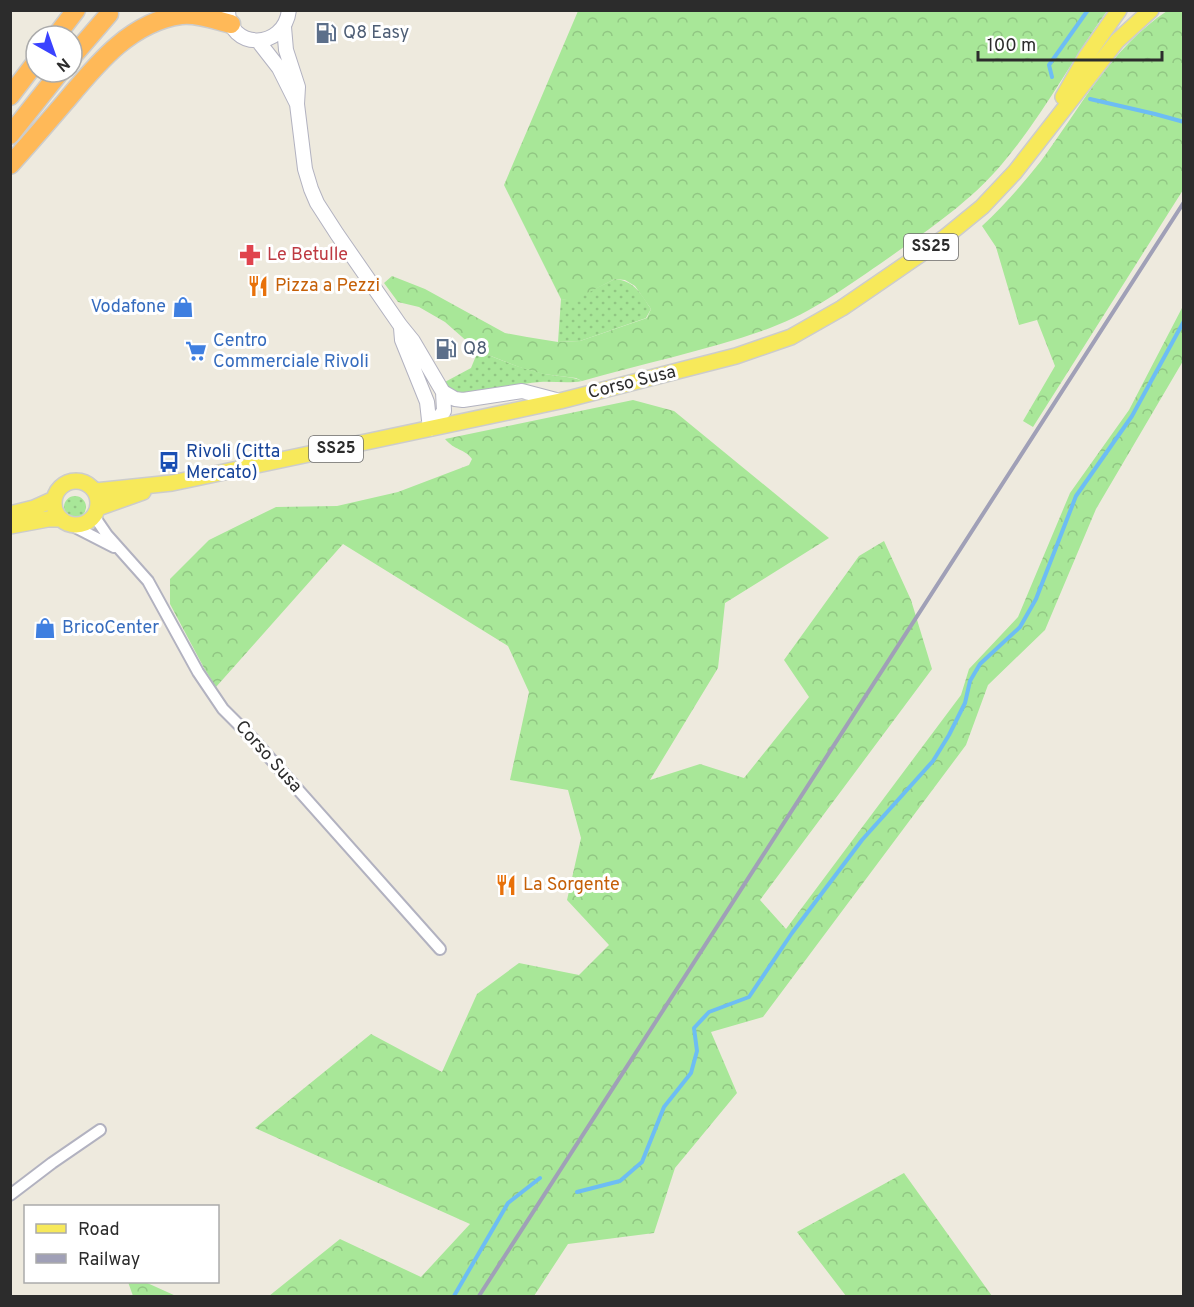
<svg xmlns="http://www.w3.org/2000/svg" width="1194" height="1307" font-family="Overpass,sans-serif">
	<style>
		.grass { fill: url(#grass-dots) }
		.forest { fill: url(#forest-crowns) }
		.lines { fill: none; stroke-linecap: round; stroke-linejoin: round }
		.stream { stroke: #6dbdf4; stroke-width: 4 }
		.street-casing { stroke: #b2b2c0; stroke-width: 14 }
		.secondary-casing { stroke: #b2b2c0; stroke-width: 16 }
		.primary-casing { stroke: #ccc; stroke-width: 18 }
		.highway-casing { stroke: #ccc; stroke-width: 21 }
		.street { stroke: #fff; stroke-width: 10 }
		.secondary { stroke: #fff; stroke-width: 14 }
		.primary { stroke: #f7e95a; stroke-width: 15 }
		.highway { stroke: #ffb958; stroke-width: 18 }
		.rail { stroke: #a0a0b7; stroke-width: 4 }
		.labels { text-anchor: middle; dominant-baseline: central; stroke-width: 6; stroke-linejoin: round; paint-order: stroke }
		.shield { fill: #fff; stroke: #6b6b6b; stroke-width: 1.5 }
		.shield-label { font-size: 16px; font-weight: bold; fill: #2c2c2c }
		.service-label { font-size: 18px; fill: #4e5e75; stroke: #fff; text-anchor: start }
		.health-label { font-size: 18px; fill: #be3a42; stroke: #fff; text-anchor: start }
		.food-label { font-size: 18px; fill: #c56008; stroke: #fff; text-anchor: start }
		.shop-label { font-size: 18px; fill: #366cbe; stroke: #fff; text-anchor: start }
		.street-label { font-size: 18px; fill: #2c2c2c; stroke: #fff }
		.transit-label { font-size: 18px; fill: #164399; stroke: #fff; text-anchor: start }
	</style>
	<defs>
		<pattern id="grass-dots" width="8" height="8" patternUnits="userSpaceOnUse" patternTransform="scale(1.5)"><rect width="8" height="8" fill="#a8e798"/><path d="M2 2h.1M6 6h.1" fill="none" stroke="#91c683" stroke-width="1.8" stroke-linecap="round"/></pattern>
		<pattern id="forest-crowns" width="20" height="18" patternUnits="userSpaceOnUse" patternTransform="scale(1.5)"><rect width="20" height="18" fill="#a8e798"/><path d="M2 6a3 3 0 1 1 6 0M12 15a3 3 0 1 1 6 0" fill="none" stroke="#91c683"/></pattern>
	</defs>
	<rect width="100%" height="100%" fill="#eeeade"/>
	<!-- grass -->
	<path class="grass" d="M615,279C635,281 641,294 651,309L646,318L580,341L558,342L561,299L572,300Z
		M478,351C498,359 519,368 541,373C554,377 569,375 582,381C568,384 554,381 540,382C512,384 485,394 456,395L443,383L471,368Z
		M64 507a11 11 0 1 1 22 0a11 11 0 1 1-22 0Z"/>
	<!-- forest -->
	<path class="forest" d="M578,11V10L1107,11C1071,61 1042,117 1002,164C970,202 928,230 887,259C849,285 813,312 770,328C709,350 644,363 582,381L576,378L543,374L519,367L478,351L445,322L419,307L398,302L384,283L392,276L425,289L505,333L527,337L558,342L580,341L647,318L651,309L635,286L625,280L615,279L572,301L561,299L504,185Z
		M1167,11H1183V190L1033,427L1023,421L1055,366L1037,320L1019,325L996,247L982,226C1003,206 1023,184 1041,161C1081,107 1110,49 1167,11Z
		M1183,306V361L1096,509L1045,630L988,685L966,745L763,1017L711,1032L737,1093L675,1168L654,1233L568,1244L534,1296H269L340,1239L421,1277L470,1224L255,1128L371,1034L442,1072L477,994L519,963L579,975L609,945L567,900L581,838L568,790L510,780L529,692L508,646L343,544L216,687L204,668L170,604V579L209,540L276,507L337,506L398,492L469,465L472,459C464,448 455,451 445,439L633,400L674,411L829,538L725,603L718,668L650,780L700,764L744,778L809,697L784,660L859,556L884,541L911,600L932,669L760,900L786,929L961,695L969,669L1018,617L1070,493L1129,410Z
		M904,1173L992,1296H846L797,1232Z
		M128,1282H145L176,1296H133Z"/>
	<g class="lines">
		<!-- stream -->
		<path class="stream" d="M1052,77L1049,65L1088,10
			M1090,99L1155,114L1184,122
			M577,1192L620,1181L642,1162L664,1107L691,1073L697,1051L694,1028L709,1012L749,997L792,933L862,840L933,761L949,735L965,703L970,681L980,664L1020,627L1036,599L1076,496L1132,416L1184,321
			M454,1296L508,1203L540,1178"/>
		<defs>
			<path id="street" d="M94,516L107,535L148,581L198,672L223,709L252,738L440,949
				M71,525L114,547
				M10,1195L52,1163L100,1130"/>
			<path id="secondary" d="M228,10C228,50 284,51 289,10
				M284,27L286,50L298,87L297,104L305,169L311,189L317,203L337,234L400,325L413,341L443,392L444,411L430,429
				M258,41L279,68L297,104
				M401,328L402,340L427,402L430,429
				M443,392L455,399L463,400L522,391L560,401"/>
			<path id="primary" d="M1063,97L1086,57L1119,10
				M54 503a22 22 0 1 1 44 0a22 22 0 1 1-44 0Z
				M95,491L172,483L560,401L736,356L791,337L842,308L880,282L944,238L982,207L1015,172L1117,41L1151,10
				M98,508L143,492
				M10,514L34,508L54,499
				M10,526L48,519H60"/>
			<path id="highway" d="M56,36L76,10
				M72,57L109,14
				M10,96L36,62
				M10,135L60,72
				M10,165C29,144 47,123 65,102C96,65 130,22 181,15C197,13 215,20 231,24"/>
		</defs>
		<!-- street casing -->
		<use href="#street" class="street-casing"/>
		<!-- secondary casing -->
		<use href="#secondary" class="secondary-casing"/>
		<!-- primary casing -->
		<use href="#primary" class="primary-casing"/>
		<!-- highway casing -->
		<use href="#highway" class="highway-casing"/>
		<!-- street -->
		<use href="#street" class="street"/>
		<!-- secondary -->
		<use href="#secondary" class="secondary"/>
		<!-- primary -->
		<use href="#primary" class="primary"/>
		<!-- highway -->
		<use href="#highway" class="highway"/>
		<!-- rail -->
		<path class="rail" d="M479,1296L1184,202"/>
	</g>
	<!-- icons -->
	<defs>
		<symbol id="fuel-bare" viewBox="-9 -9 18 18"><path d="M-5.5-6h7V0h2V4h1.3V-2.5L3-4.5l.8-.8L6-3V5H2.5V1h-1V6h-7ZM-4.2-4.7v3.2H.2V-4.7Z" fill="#5c6f8a" stroke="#fff" stroke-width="2.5" paint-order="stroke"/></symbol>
		<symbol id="pharmacy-bare" viewBox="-9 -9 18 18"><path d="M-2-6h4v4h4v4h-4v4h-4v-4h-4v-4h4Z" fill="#e0444e" stroke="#fff" stroke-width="2.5" paint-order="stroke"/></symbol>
		<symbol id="restaurant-bare" viewBox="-9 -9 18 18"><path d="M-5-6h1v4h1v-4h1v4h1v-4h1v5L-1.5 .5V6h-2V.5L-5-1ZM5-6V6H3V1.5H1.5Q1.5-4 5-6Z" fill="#e8710a" stroke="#fff" stroke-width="2.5" paint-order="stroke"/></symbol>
		<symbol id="shop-bare" viewBox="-9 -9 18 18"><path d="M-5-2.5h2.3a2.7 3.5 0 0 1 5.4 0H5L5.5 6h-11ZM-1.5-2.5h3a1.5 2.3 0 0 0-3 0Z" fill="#3f7fe0" stroke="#fff" stroke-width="2.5" paint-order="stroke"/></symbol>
		<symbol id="supermarket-bare" viewBox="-9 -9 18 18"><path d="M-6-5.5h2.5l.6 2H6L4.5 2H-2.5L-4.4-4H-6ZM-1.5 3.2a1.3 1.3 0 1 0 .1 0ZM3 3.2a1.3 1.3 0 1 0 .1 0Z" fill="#3f7fe0" stroke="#fff" stroke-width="2.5" paint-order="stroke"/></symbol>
		<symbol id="bus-bare" viewBox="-9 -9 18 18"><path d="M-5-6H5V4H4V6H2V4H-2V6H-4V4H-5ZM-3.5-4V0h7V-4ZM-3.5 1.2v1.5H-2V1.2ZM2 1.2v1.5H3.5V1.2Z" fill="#1a4fb4" stroke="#fff" stroke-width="2.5" paint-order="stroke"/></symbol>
	</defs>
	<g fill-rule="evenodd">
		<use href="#fuel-bare" x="311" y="18" width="30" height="30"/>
		<use href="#pharmacy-bare" x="235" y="240" width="30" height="30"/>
		<use href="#restaurant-bare" x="243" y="271" width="30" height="30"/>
		<use href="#shop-bare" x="168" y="292" width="30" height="30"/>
		<use href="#fuel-bare" x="431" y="334" width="30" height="30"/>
		<use href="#supermarket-bare" x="181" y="336" width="30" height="30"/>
		<use href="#bus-bare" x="154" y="447" width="30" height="30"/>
		<use href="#shop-bare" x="30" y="613" width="30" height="30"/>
		<use href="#restaurant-bare" x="491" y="870" width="30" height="30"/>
	</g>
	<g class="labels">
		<!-- shield labels -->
		<g class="shield">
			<rect x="904" y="234" width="54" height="26" rx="4.5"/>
			<rect x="309" y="436" width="54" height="26" rx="4.5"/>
		</g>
		<g class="shield-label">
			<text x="931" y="247">SS25</text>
			<text x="336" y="449">SS25</text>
		</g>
		<!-- service labels -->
		<g class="service-label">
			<text x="343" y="33">Q8 Easy</text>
			<text x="463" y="349">Q8</text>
		</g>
		<!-- health labels -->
		<g class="health-label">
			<text x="267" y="255">Le Betulle</text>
		</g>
		<!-- food labels -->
		<g class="food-label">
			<text x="275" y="286">Pizza a Pezzi</text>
			<text x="523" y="885">La Sorgente</text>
		</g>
		<!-- shop labels -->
		<g class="shop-label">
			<text x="166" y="307" text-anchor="end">Vodafone</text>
			<text x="213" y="341">Centro<tspan x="213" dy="21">Commerciale Rivoli</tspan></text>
			<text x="62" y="628">BricoCenter</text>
		</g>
		<!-- street labels -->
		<g class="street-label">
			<text transform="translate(632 383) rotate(-14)">Corso Susa</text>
			<text transform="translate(268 757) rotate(48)">Corso Susa</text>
		</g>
		<!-- transit labels -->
		<g class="transit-label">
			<text x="186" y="452">Rivoli (Citta<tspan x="186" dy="21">Mercato)</tspan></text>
		</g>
	</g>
	<!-- border -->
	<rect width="1194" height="1307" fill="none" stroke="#2c2c2c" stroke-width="24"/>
	<!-- legend -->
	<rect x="24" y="1205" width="195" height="78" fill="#ffffff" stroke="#ababab" stroke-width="1.5"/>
	<rect x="36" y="1224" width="30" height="9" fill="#f7e95a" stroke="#ababab" stroke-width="1.5"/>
	<text x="78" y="1235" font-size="18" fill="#2c2c2c">Road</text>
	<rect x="36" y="1254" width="30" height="9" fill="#a0a0b7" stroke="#ababab" stroke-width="1.5"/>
	<text x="78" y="1265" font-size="18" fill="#2c2c2c">Railway</text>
	<!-- north arrow -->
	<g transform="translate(54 54) rotate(140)"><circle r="28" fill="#ffffff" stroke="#ababab" stroke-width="1.5"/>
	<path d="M0-4.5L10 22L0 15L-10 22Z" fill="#3a42ff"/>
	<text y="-9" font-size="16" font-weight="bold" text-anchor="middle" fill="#2c2c2c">N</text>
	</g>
	<!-- scale -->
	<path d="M978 51v9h184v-9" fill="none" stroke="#2c2c2c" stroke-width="3"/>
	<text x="987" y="51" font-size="18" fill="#2c2c2c" stroke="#ffffff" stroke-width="4.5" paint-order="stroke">100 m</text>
</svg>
